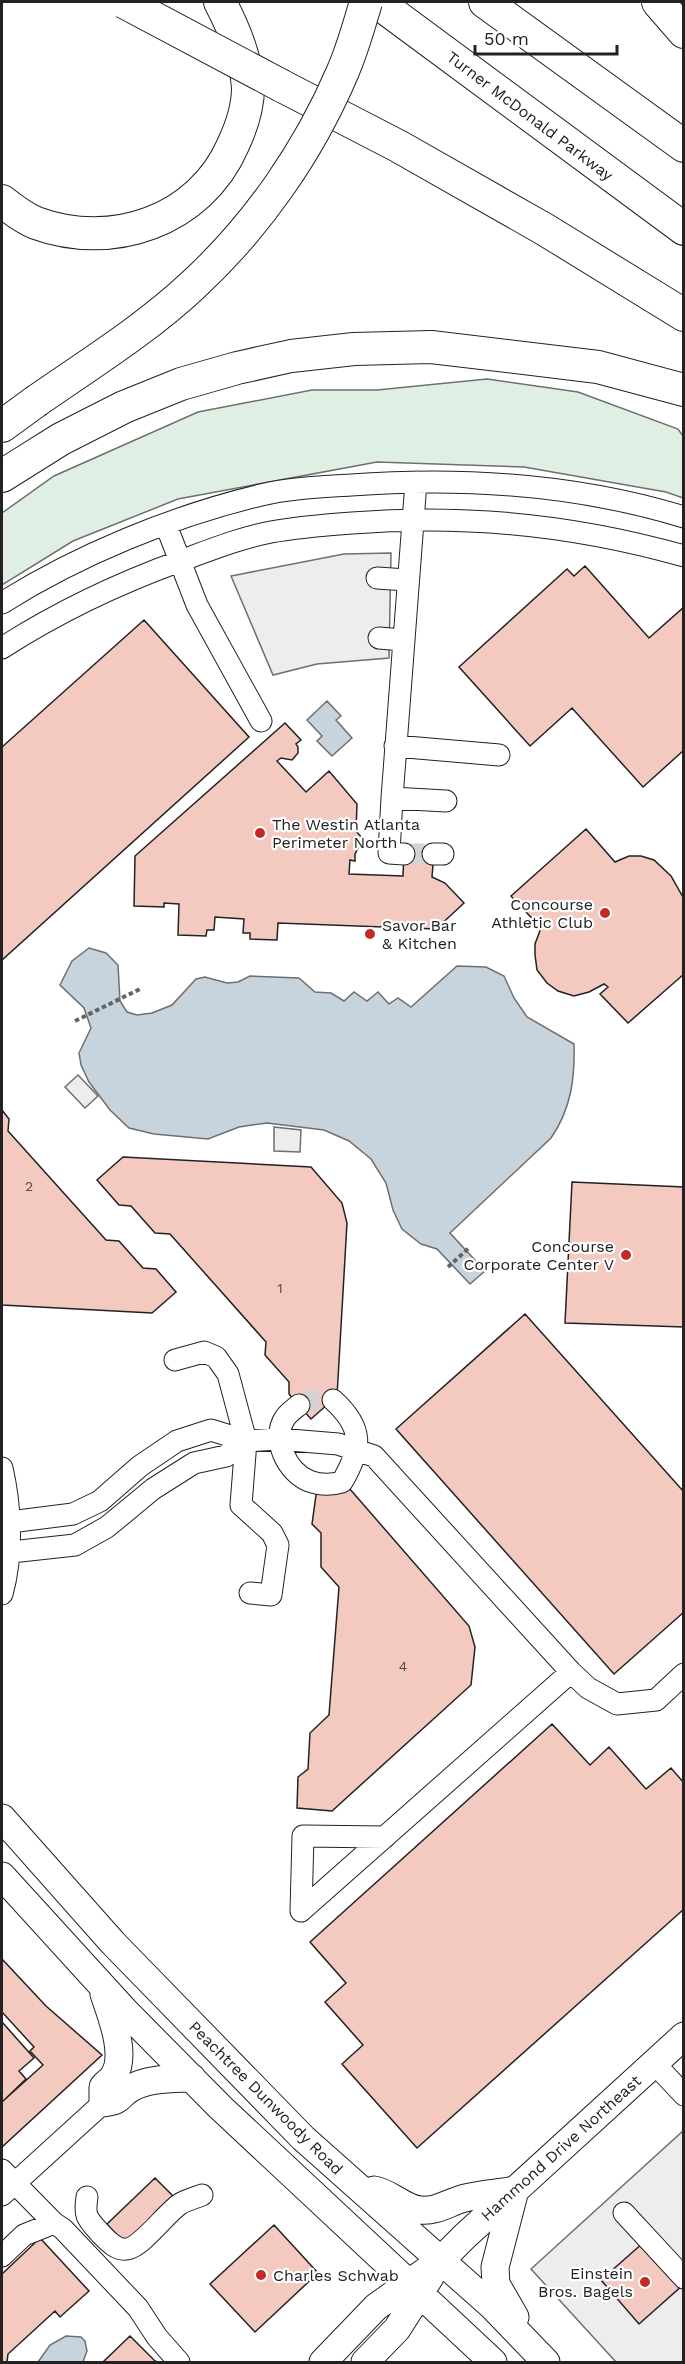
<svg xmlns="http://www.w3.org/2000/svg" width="685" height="2364" font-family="'Work Sans',sans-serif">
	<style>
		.green { fill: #e0efe3; stroke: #6f6f6f; stroke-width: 1.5 }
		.parking { fill: #ededed; stroke: #6f6f6f; stroke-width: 1.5 }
		.water { fill: #c7d3dd; stroke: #6f6f6f; stroke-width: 1.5 }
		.building { fill: #f3c9c0; stroke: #222; stroke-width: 1.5 }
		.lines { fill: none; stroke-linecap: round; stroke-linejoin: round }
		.minor-tunnel { stroke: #d3d3d3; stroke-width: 21; stroke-dasharray: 21 10; stroke-linecap: butt }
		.minor-casing { stroke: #222; stroke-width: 23 }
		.major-casing { stroke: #222; stroke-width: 29 }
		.highway-casing { stroke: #222; stroke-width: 34 }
		.path { stroke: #646464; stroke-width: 4; stroke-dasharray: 4.5 3; stroke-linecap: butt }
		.minor { stroke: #fff; stroke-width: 21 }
		.major { stroke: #fff; stroke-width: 27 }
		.highway { stroke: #fff; stroke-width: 32 }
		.highway-bridge-casing { stroke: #222; stroke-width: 34; stroke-linecap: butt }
		.highway-bridge { stroke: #fff; stroke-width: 32 }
		.poi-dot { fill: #c62828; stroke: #fff; stroke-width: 2 }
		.labels { text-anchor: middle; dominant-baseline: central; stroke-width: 4.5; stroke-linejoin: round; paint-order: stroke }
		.number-label { font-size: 14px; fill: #564c4a }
		.street-label { font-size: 16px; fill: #222; stroke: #fff }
		.poi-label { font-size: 16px; fill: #222; stroke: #fff; text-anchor: start }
	</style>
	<rect width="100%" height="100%" fill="#fff"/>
	<!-- green -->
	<path class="green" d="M487,379L578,392L678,429L683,436V498L666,492L524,467L377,462L178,499L73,541L2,585V513L54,476L198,412L312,390H377Z"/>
	<!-- parking -->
	<path class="parking" d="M391,553L389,658L317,664L273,675L231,576L344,554Z
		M78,1075L98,1096L85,1108L65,1087Z
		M274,1127L301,1130L300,1152L274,1151Z
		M683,2131V2362H616L531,2269Z"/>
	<!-- water -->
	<path class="water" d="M327,701L341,716L336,720L352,738L332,756L317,741L322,736L307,720Z
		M89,948L106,953L118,965L120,1001L127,1012L137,1015L152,1013L172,1005L196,979L205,977L227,983L238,982L250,976L299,978L315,992L331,993L344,1001L354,992L367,1001L378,992L389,1004L398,998L411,1007L457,966L486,967L504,976L514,998L527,1017L574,1044C575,1079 571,1109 551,1138L450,1233L485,1271L470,1284L437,1249L421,1244L402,1229L393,1210L386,1183L371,1159L349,1141L324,1130L267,1123L239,1127L208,1139L154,1134L129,1128L110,1110L89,1082L81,1065L79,1053L91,1028L84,1008L60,985L72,961Z
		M66,2336L81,2337L85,2341L87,2351L83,2362H38L50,2345Z"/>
	<!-- building -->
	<path class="building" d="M585,566L649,638L684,607V750L643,787L572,708L530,746L459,667L567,569L574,576Z
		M144,620L249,737L2,960V747Z
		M285,723L301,740L296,744L298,747V753L292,760L281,758L277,761L306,792L329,771L357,804L356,831L363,839L355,854V861L350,860L349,874L403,876L404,851L434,852L432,877L445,883L464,903L436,929L278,923L277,940L250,939V933H243L244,919L215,917L214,930H207L206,936L178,935L179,904L164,903V907L134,906L135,856Z
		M586,829L615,862L629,856H641L654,860L671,876L684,899V974L628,1023L600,994L608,987L604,984L589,992L574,996L558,991L547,983L537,970L535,955V944L541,928L511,896Z
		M2,1110L9,1119L8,1131L106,1240L119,1241L143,1268L156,1269L176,1292L152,1313L2,1305Z
		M123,1157L311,1167L342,1203L347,1223L337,1396L311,1419L289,1394V1382L265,1355L266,1342L170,1234L155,1233L131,1206L119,1205L97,1180Z
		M572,1182L684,1187V1327L565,1323Z
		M525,1314L684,1492V1612L614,1674L396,1429Z
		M317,1488H349L469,1626L475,1647L471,1685L332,1811L297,1808L298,1777L308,1769L310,1733L329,1715L339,1587L321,1567V1533L312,1524Z
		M552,1724L590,1765L609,1747L646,1789L671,1768L684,1783V1909L417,2148L342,2064L363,2045L325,2002L346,1983L310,1942Z
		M2,1959L46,2006L102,2055L2,2147V2102L43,2065L30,2051L34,2047L2,2012Z
		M2,2022L34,2058L19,2071L26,2079L2,2102Z
		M155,2178L176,2199L127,2246L107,2224Z
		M274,2225L318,2273L255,2332L210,2284Z
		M40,2238L89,2291L60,2317L55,2311L8,2354L7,2362H2V2274Z
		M644,2242L683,2285L639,2324L601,2280Z
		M130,2336L154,2360L157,2362H103Z"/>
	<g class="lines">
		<!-- minor-tunnel -->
		<path class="minor-tunnel" d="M404,854H433
			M299,1405C311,1400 320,1396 333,1400"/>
		<defs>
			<path id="minor" d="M166,525L197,605L261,721
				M377,578L407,580
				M2,603C78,555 173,516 261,495C290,488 321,487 351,485C463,477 576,484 684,517
				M379,638L403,640
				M2,648C58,612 117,584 180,561C210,550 240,538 271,532C298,527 325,525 352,523C464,514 575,525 684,556
				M395,746L499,755
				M392,798L416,482
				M404,854L389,853L392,798L446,801
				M433,854H443
				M175,1360L204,1352L216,1357L228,1374L246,1441L241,1505L272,1533L278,1545L271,1595L250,1593
				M299,1405C294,1409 288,1413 285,1418C271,1439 287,1472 309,1481C320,1485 332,1485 342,1482C362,1448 364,1428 333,1400
				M2,1468C11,1507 13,1555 2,1594
				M2,1523L73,1514L100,1501L140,1466L177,1441L211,1430L246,1441L278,1439L338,1444L374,1456L571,1672
				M2,1553L75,1545L107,1527L153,1489L194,1463L226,1456L246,1441
				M385,1837L303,1836L301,1911C391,1831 481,1751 571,1672L588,1688L617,1704L656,1700L684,1674
				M654,2063L684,2095
				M2,2170L54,2223
				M2,2195L103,2103
				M87,2197C84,2217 87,2218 100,2233C107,2240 116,2251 127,2249C143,2246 166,2213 180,2204C186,2200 195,2198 202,2195
				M624,2213L684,2278
				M2,2256L24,2235L54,2223L63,2229L138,2308L157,2337L179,2362"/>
			<path id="major" d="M2,1818L113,1943L303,2138L492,2306L546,2362
				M2,1876L126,2012L220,2107L493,2362
				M104,1994C111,2015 128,2056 113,2077C111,2080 106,2083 103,2087V2103C124,2100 116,2097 131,2088C149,2078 172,2079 192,2078
				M374,2190C389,2192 403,2208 420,2210C437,2212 449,2202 465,2198C481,2194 499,2193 515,2190
				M515,2317L496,2284L495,2267L515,2190
				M323,2362L376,2307L440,2261L465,2236L684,2036
				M365,2362L397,2329L430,2277"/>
			<path id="highway" d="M377,2L684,229
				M485,2L684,146
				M658,2L684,32
				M282,86L398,146L544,229L684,315
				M2,201C12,209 24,218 36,223C112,251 200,221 233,145C241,128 248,108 248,88C246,57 234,29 220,2
				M2,426L35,402
				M2,476L61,439L124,407L181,384L237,368L291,356L354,349L431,347L598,367L684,390"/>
		</defs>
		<!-- minor casing -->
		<use href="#minor" class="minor-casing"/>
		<!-- major casing -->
		<use href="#major" class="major-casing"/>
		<!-- highway casing -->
		<use href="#highway" class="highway-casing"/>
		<!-- path -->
		<path class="path" d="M75,1021L140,989
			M448,1267L470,1247"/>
		<!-- minor -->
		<use href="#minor" class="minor"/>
		<!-- major -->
		<use href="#major" class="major"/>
		<!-- highway -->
		<use href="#highway" class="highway"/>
		<defs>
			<path id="highway-bridge" d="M124,2L282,86
				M35,402C88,365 145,330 193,285C257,226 309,151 343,71C353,48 359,25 366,2"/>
		</defs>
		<!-- highway-bridge casing -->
		<use href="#highway-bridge" class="highway-bridge-casing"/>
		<!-- highway-bridge -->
		<use href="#highway-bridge" class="highway-bridge"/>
	</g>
	<!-- markers -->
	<g class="poi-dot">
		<circle cx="260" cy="833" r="6"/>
		<circle cx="605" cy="913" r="6"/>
		<circle cx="370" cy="934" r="6"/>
		<circle cx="626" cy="1255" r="6"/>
		<circle cx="261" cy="2275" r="6"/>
		<circle cx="645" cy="2282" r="6"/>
	</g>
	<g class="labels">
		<!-- number labels -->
		<g class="number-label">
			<text x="29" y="1186">2</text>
			<text x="280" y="1288">1</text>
			<text x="403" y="1666">4</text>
		</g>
		<!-- street labels -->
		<g class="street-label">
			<text transform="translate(530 116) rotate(37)">Turner McDonald Parkway</text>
			<text transform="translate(266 2098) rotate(45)">Peachtree Dunwoody Road</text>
			<text transform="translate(561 2148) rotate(-42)">Hammond Drive Northeast</text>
		</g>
		<!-- poi labels -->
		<g class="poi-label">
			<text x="272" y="824">The Westin Atlanta<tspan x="272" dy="18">Perimeter North</tspan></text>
			<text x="593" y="904" text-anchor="end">Concourse<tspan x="593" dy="18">Athletic Club</tspan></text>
			<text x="382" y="925">Savor Bar<tspan x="382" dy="18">&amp; Kitchen</tspan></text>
			<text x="614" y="1246" text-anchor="end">Concourse<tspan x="614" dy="18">Corporate Center V</tspan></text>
			<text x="633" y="2273" text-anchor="end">Einstein<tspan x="633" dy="18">Bros. Bagels</tspan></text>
			<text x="273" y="2275">Charles Schwab</text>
		</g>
	</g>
	<!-- border -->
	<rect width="685" height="2364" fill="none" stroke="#222222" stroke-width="6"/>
	<!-- scale -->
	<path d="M475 45v9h142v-9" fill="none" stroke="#222222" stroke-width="3"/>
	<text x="484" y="45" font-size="18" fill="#222222" stroke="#ffffff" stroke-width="4.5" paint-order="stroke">50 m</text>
</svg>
